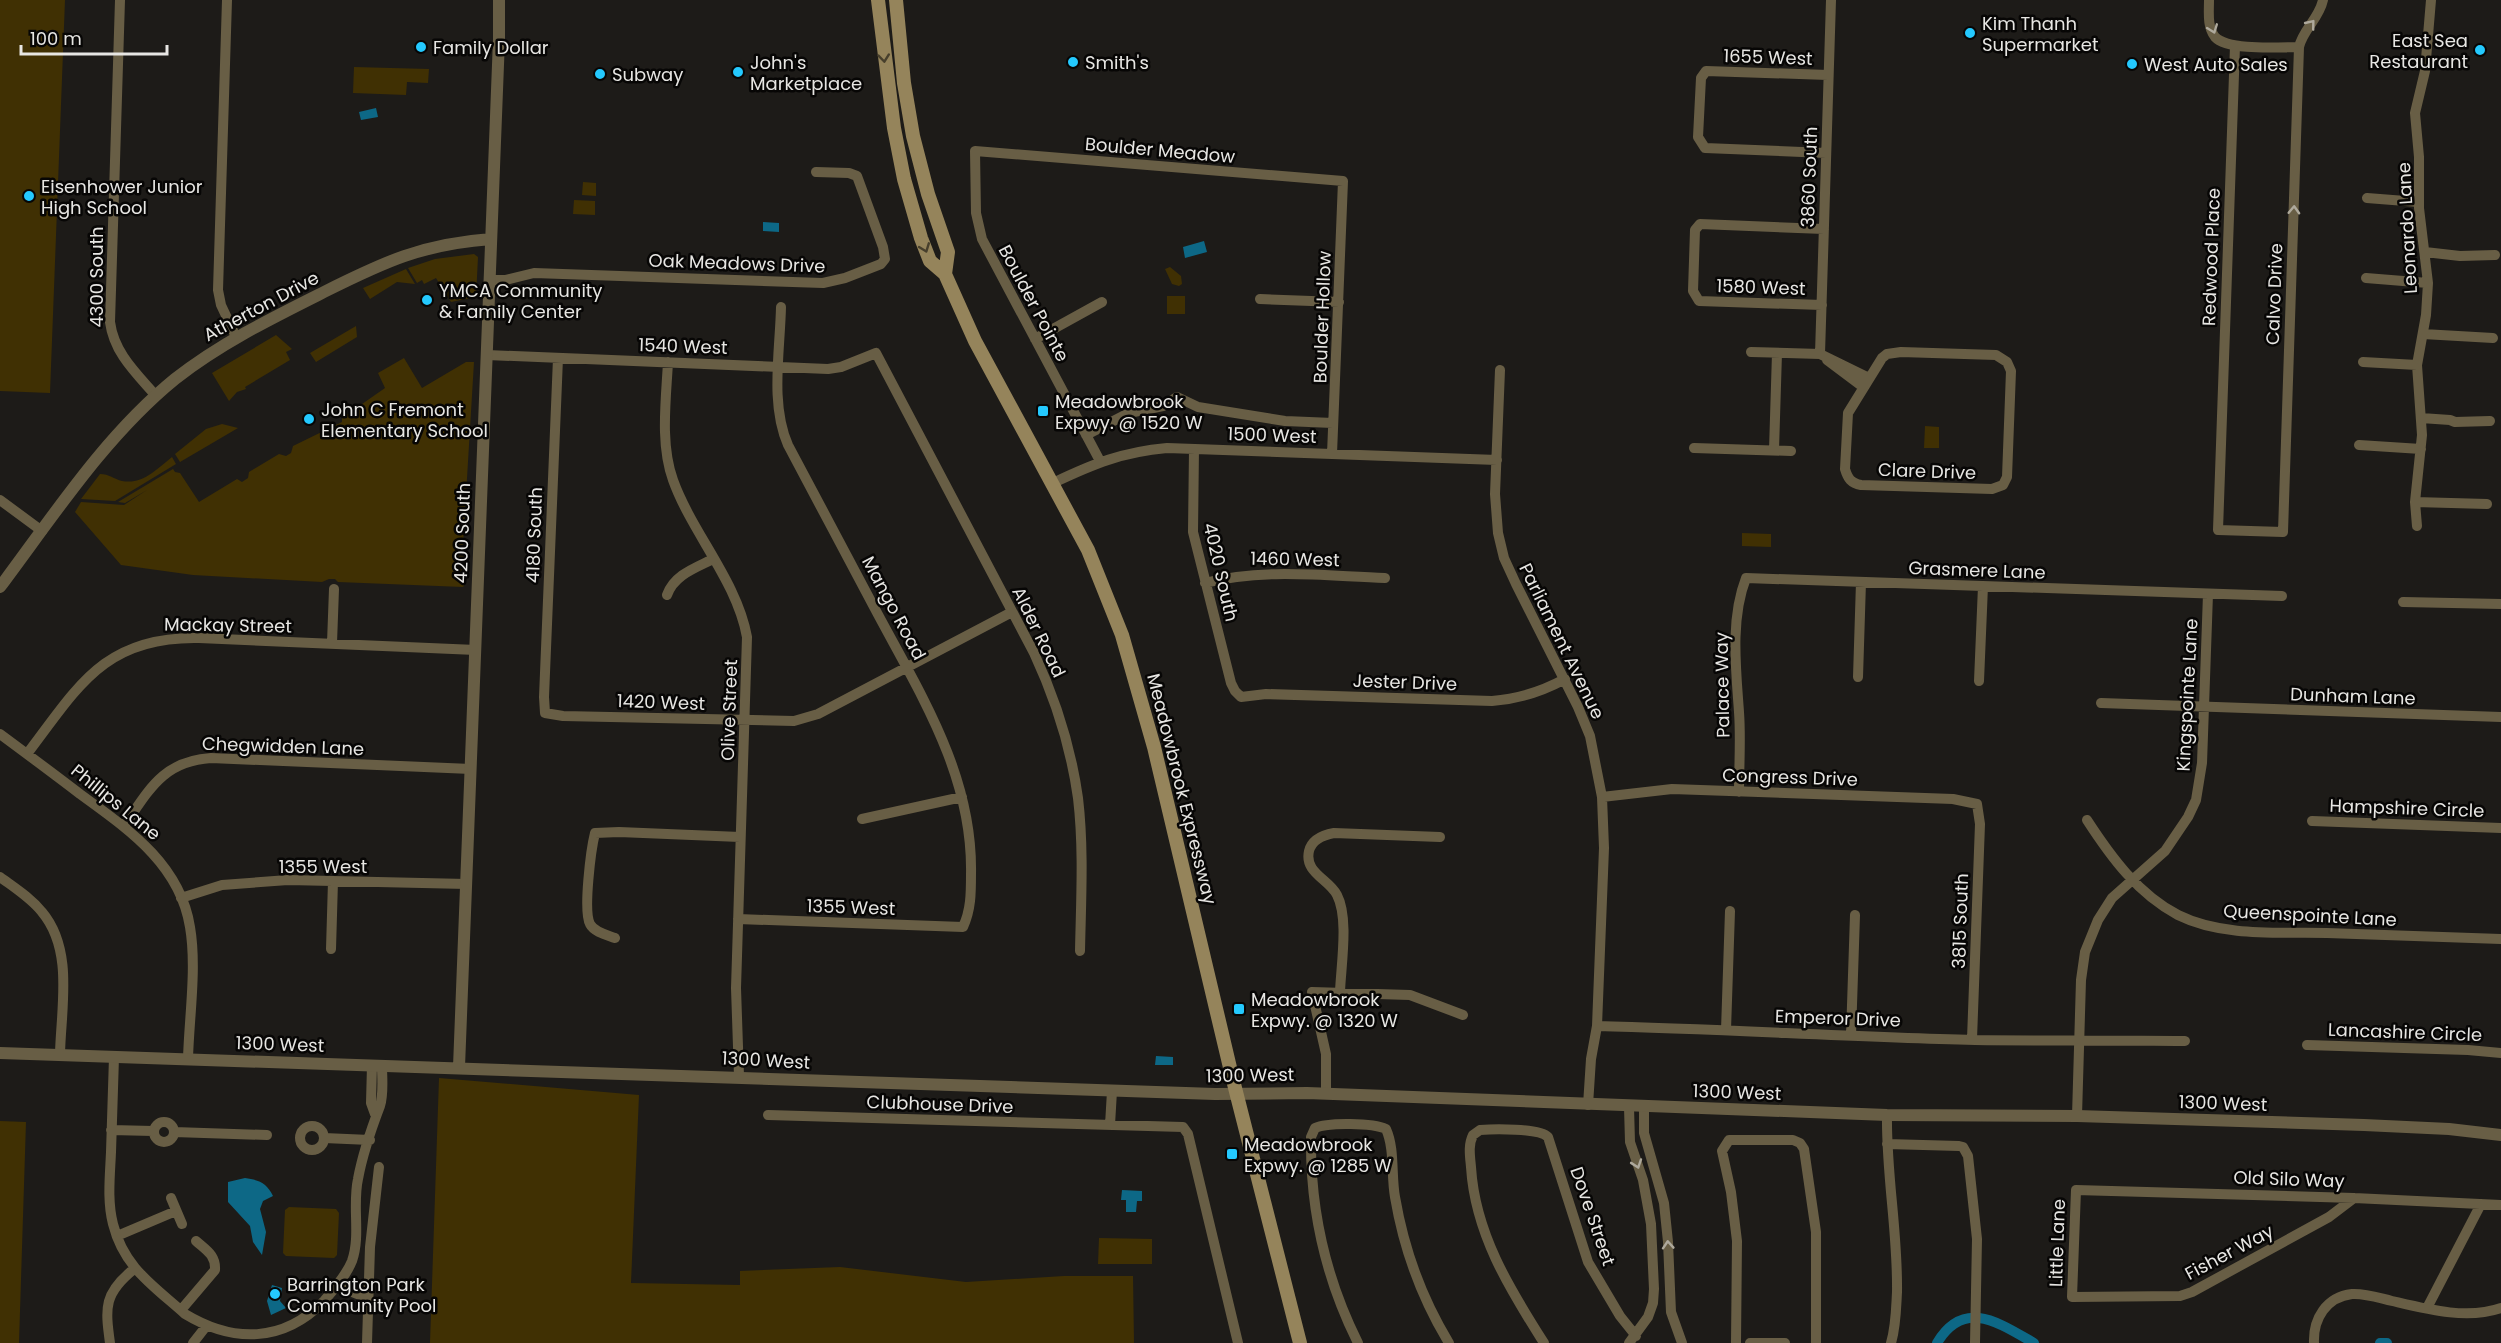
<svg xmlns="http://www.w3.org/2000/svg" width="2501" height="1343" font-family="Poppins,sans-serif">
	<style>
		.green { fill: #403003 }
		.water { fill: #0d6886 }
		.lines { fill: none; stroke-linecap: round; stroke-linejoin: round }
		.canal { stroke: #0d6886; stroke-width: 10 }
		.minor { stroke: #685e45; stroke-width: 10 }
		.tertiary { stroke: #685e45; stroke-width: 12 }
		.secondary { stroke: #95845b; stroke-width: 14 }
		.oneway { stroke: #aea99c }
		.oneway2 { stroke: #473f2c }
		.poi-dot { fill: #24c9fe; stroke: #070605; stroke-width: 2 }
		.labels { text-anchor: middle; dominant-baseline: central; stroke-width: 5; stroke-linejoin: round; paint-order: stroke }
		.poi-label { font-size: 18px; fill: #e7e6e3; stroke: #070605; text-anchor: start }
		.street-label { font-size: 18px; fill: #e7e6e3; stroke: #070605 }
	</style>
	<rect width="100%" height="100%" fill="#1d1b18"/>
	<!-- green -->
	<path class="green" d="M0,0H65L50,393L0,391Z
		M354,67L429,69L428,83L407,82L406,95L353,93Z
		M583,182L596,183V196L582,195Z
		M574,200L595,201V215L573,214Z
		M474,254L478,257L476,297L451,302L436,278L424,284L422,280L417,283L408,268L435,259Z
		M1170,267L1181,276L1182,284L1179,286L1172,284L1165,269Z
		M406,269L415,284L397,282L370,299L363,288Z
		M1167,296H1185V314H1167Z
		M356,326L357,337L316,362L310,353Z
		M276,335L292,349L286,352L290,360L245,387L246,389L237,392L229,401L212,373Z
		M404,358L422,388L466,362H474L463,545L466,555L465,584L463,587L338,582L335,579H329L322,582L193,575L121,565L75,512L81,502L124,505L147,490L125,503L118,502L173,469L175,472L180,473L199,502L237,479L242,482L248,478L249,472L279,454L286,456L291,453L293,446L342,422V418L385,388L378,373Z
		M222,424L238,428L180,462L175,454L206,429Z
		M1925,426L1939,427V448H1924Z
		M172,457L176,464L115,501L81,499L100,474C109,474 114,479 122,481C143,485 158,468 172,457Z
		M1742,533L1771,534V547L1742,546Z
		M439,1078L639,1095L631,1283L740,1285V1271L840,1267L966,1282L1064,1276H1133L1134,1343H430Z
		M0,1121L26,1122L19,1343H0Z
		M289,1207L336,1209L339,1213L337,1255L334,1258L286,1256L283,1253L285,1210Z
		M1099,1238L1152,1239V1264H1098Z"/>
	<!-- water -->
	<path class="water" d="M376,108L378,117L361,120L359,112Z
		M763,222L779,223V232L763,231Z
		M1204,241L1207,252L1185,258L1183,247Z
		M1156,1056L1173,1057V1065H1155Z
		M245,1178C259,1180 267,1183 273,1196L263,1201L260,1209L266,1232L262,1255L253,1242L250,1226L228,1202V1182Z
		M1122,1190L1142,1191V1201H1137L1136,1212H1126V1200H1121Z
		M272,1285L282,1288L280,1301L286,1308L271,1315L267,1301Z"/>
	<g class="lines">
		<!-- canal -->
		<path class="canal" d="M1937,1343C1964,1298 1999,1323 2034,1343
			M2380,1343H2387"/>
		<!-- minor -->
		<path class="minor" d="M120,0L110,322C114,353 136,373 156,396
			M227,0L218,290L221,305L236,337
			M2209,0C2209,12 2207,27 2215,37C2228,51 2280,47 2299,47
			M2235,46L2218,530L2283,532L2299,47C2303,29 2319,19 2323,0
			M1826,153L1705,148L1698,137L1701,78L1706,71L1828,75
			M2367,198L2418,202
			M2425,252L2460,256L2495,255
			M2366,278L2428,283
			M490,280H505L534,273L823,283L845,278L881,264L885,259L883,247L857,176L849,173L816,172
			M1260,299L1339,302
			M1822,305L1699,301L1693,291L1695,230L1700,224L1824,229
			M2423,334L2493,338
			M1035,339L1102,302
			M1751,352L1820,354L1869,378
			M1901,352L1996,355L2007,362L2011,371L2007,477L2003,485L1992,489L1861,485C1851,483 1848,479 1845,469L1848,413L1882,358L1887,354Z
			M1820,354L1831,0
			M487,355L828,369L841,367L876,353L1034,653C1055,698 1071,748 1078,798C1084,849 1081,900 1080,951
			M558,358L544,697L545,713L563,716L794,721L818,714L1012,612
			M1827,360L1863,387
			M668,362C666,400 660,444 673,480C692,533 737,581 747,637L736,988L739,1076
			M2363,362L2417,365
			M1500,370L1495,494L1498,533L1504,558L1516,584L1578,707L1590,736L1602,797L1604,848L1597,1026L1591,1059L1588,1105
			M2421,418L2450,420L2455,422L2490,421
			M1086,435L1129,413L1163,406L1177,397L1198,407L1285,421L1333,423
			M2359,445L2421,449
			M1694,448L1791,451
			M1194,449L1193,532L1231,683L1235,691L1241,697L1266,694L1492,701C1519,699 1541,692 1565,679
			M1774,450L1777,353
			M1100,461L982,239L976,213L975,151L1343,181L1332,454
			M1053,483C1093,464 1122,452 1167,448L1497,460
			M0,500L42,531
			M2415,502L2487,504
			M2417,526L2415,502L2422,435L2417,365L2426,315L2428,283L2419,208V157L2415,113L2425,71L2431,0
			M1205,583C1264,568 1325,576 1385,578
			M667,595C674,575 695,568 713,559
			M2403,602L2501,604
			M332,643L334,589
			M1858,677L1861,582
			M1979,681L1983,586
			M2101,703L2501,717
			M0,734C27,754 54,774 80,794C128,829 180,864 190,927C197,968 189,1018 188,1059
			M27,754C78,687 104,636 199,638L476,650
			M1739,792C1739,765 1741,739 1739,712C1736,669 1730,619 1746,578L2282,596
			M1602,797L1672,789L1953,799L1977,804L1980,824L1972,1039
			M862,819L962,797
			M2087,820C2111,857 2138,894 2178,915C2222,937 2279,932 2327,933C2385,935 2443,937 2501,939
			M2312,821L2501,828
			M124,826C149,790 163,761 211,758L471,769
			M0,877C15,888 31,898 42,912C74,950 61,1008 60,1054
			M181,898L222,885L288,880L467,884
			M738,919L963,927C971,910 971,893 971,874C973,774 919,692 874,607C845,553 817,499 788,445C770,404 780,352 781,307
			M615,938C607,935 594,932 590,924C583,911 591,849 595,833L619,832L740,837
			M331,949L333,881
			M1340,992C1341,965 1349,918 1337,895C1329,879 1304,873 1309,851C1312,839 1323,835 1334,833L1440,837
			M1597,1026C1723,1029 1849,1037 1975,1040C2045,1041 2115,1040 2185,1041
			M1726,1030L1730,911
			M1851,1035L1855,915
			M2307,1045L2468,1050L2501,1053
			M114,1057C113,1089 112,1120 111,1152C110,1176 107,1201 113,1224C124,1268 154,1286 185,1314C233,1343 283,1343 324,1301C334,1289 346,1276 352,1261C361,1235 352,1206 358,1179C362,1157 372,1127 380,1106C384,1094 382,1078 382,1065
			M372,1065L371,1103L375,1114
			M1326,1093V1054L1312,992L1410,995L1463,1015
			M1629,1107L1630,1142L1643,1180L1651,1224L1654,1289L1653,1303L1648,1317L1629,1343
			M1644,1107V1133L1664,1203L1668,1242L1671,1312L1682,1343
			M768,1115L1183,1127L1188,1134L1238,1343
			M1887,1115C1886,1174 1898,1232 1897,1292C1896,1310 1896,1326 1891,1343
			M2077,1116L2081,980L2085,952L2098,920L2112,898L2165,851L2188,817L2196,800L2202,763L2208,594
			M154 1132a10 10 0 1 1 20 0a10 10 0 1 1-20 0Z
			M1110,1125L1112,1091
			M300 1138a12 12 0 1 1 24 0a12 12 0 1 1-24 0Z
			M111,1130L153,1131
			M174,1132L267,1135
			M324,1138L370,1140
			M1887,1144L1959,1146L1963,1147L1968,1156L1977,1239L1975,1343
			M171,1198L182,1224
			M2354,1198L2329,1217L2192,1292L2180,1296L2072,1297L2076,1190L2354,1198L2501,1205
			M117,1236L176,1211
			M337,1286L360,1295H368
			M2427,1308L2481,1204
			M181,1310L215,1270C216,1255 206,1250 196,1241
			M110,1343C105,1307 104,1293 134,1269
			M193,1343L204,1329
			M367,1343L370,1247L379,1167
			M1358,1343C1326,1279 1310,1209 1311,1137L1315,1128C1328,1122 1373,1123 1386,1129C1395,1149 1391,1175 1395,1197C1404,1250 1421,1297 1449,1343
			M1544,1343C1509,1288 1475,1233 1471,1167C1470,1156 1468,1145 1473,1135L1480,1130C1493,1129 1539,1128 1548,1137L1588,1262L1620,1316L1636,1336
			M1736,1343L1737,1241L1731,1192L1722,1151L1729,1140H1793L1800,1143L1804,1149L1816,1232V1343
			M1750,1343H1785
			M2314,1343C2313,1319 2326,1297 2352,1294C2365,1293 2379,1298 2392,1301C2426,1309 2467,1320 2501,1308"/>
		<!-- tertiary -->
		<path class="tertiary" d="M0,587C54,515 105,436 175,379C221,343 272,318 324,292C384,262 422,244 491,239
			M0,1053L1215,1094L1307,1093L1887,1115L2077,1116L2364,1125L2449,1129L2501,1135
			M459,1067L499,39V0"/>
		<!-- secondary -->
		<path class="secondary" d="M878,0L894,128L904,179L921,238L930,261L945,274L975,341L1088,550L1122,635L1154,747L1232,1076L1300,1343
			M896,0L904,83L913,136L928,194L948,252L945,274"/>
	</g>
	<!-- one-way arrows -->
	<defs><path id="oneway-chevron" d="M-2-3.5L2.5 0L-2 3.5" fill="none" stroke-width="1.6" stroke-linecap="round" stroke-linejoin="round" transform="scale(1.5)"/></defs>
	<g class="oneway">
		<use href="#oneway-chevron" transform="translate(2311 24) rotate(-51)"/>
		<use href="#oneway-chevron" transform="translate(2213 29) rotate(69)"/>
		<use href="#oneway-chevron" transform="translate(2294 210) rotate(-88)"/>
		<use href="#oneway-chevron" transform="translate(1637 1164) rotate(71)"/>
		<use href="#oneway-chevron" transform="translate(1668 1245) rotate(-94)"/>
	</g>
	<g class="oneway2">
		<use href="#oneway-chevron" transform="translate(884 58) rotate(84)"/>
		<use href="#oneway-chevron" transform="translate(925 248) rotate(69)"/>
	</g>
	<!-- markers -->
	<g class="poi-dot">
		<circle cx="1970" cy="33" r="6"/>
		<circle cx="421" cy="47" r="6"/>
		<circle cx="2480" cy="50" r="6"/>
		<circle cx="1073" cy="62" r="6"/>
		<circle cx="2132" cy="64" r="6"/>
		<circle cx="738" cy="72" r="6"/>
		<circle cx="600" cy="74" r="6"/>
		<circle cx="29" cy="196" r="6"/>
		<circle cx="427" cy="300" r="6"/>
		<rect x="1037" y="405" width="12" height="12" rx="3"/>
		<circle cx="309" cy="419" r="6"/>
		<rect x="1233" y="1003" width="12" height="12" rx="3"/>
		<rect x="1226" y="1148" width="12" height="12" rx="3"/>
		<circle cx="275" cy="1294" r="6"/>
	</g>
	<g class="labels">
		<!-- poi labels -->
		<g class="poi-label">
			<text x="1982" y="23">Kim Thanh<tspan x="1982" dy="21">Supermarket</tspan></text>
			<text x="2468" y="40" text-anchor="end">East Sea<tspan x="2468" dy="21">Restaurant</tspan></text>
			<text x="433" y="47">Family Dollar</text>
			<text x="750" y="62">John's<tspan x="750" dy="21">Marketplace</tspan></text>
			<text x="1085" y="62">Smith's</text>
			<text x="2144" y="64">West Auto Sales</text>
			<text x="612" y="74">Subway</text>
			<text x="41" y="186">Eisenhower Junior<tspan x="41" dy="21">High School</tspan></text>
			<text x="439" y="290">YMCA Community<tspan x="439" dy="21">&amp; Family Center</tspan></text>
			<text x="1055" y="401">Meadowbrook<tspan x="1055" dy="21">Expwy. @ 1520 W</tspan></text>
			<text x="321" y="409">John C Fremont<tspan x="321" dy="21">Elementary School</tspan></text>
			<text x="1251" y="999">Meadowbrook<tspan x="1251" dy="21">Expwy. @ 1320 W</tspan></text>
			<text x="1244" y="1144">Meadowbrook<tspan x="1244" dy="21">Expwy. @ 1285 W</tspan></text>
			<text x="287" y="1284">Barrington Park<tspan x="287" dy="21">Community Pool</tspan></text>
		</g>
		<!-- street labels -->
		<g class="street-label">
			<text transform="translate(1768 57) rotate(2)">1655 West</text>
			<text transform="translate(1160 150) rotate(5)">Boulder Meadow</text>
			<text transform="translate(1809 177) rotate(-88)">3860 South</text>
			<text transform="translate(2407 228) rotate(-93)">Leonardo Lane</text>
			<text transform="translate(2211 257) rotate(-88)">Redwood Place</text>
			<text transform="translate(737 263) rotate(2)">Oak Meadows Drive</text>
			<text transform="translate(96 277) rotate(-90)">4300 South</text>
			<text transform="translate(1761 287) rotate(2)">1580 West</text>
			<text transform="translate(2274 294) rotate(-88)">Calvo Drive</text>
			<text transform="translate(1034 303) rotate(62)">Boulder Pointe</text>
			<text transform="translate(261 306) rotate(-28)">Atherton Drive</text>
			<text transform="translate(1322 317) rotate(-88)">Boulder Hollow</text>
			<text transform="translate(683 346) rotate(2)">1540 West</text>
			<text transform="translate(1272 435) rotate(2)">1500 West</text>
			<text transform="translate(1927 471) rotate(2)">Clare Drive</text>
			<text transform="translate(462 533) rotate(-88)">4200 South</text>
			<text transform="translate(534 535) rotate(-88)">4180 South</text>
			<text transform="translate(1295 559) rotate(1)">1460 West</text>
			<text transform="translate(1977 570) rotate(2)">Grasmere Lane</text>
			<text transform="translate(1221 572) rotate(77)">4020 South</text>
			<text transform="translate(894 608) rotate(62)">Mango Road</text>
			<text transform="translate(228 625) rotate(1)">Mackay Street</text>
			<text transform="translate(1039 632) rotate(64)">Alder Road</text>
			<text transform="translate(1562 641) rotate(64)">Parliament Avenue</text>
			<text transform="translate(1405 682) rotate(2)">Jester Drive</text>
			<text transform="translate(1722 685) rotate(-91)">Palace Way</text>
			<text transform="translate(2187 695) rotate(-87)">Kingspointe Lane</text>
			<text transform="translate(2353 696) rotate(2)">Dunham Lane</text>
			<text transform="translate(661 702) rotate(2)">1420 West</text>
			<text transform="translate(729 710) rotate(-88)">Olive Street</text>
			<text transform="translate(283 746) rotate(2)">Chegwidden Lane</text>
			<text transform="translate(1790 777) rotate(2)">Congress Drive</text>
			<text transform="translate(1182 789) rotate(76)">Meadowbrook Expressway</text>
			<text transform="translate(116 802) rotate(39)">Phillips Lane</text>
			<text transform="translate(2407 808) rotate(2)">Hampshire Circle</text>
			<text x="323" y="866">1355 West</text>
			<text transform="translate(851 907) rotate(2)">1355 West</text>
			<text transform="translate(2310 915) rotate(3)">Queenspointe Lane</text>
			<text transform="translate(1960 921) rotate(-88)">3815 South</text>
			<text transform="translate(1838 1018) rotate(2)">Emperor Drive</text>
			<text transform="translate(2405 1032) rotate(2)">Lancashire Circle</text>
			<text transform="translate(280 1044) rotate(2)">1300 West</text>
			<text transform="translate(766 1060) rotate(3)">1300 West</text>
			<text transform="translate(1250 1075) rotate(-1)">1300 West</text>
			<text transform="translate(1737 1092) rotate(2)">1300 West</text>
			<text transform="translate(2223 1103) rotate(2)">1300 West</text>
			<text transform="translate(940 1104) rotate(2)">Clubhouse Drive</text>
			<text transform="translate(2289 1179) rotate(2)">Old Silo Way</text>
			<text transform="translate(1593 1216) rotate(71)">Dove Street</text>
			<text transform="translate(2057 1243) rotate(-88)">Little Lane</text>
			<text transform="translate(2229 1252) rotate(-28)">Fisher Way</text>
		</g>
	</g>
	<!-- scale -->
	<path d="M21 45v9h146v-9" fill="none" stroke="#e7e6e3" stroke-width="3"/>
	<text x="30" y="45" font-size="18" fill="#e7e6e3" stroke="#070605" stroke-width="4.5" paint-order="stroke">100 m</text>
</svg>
